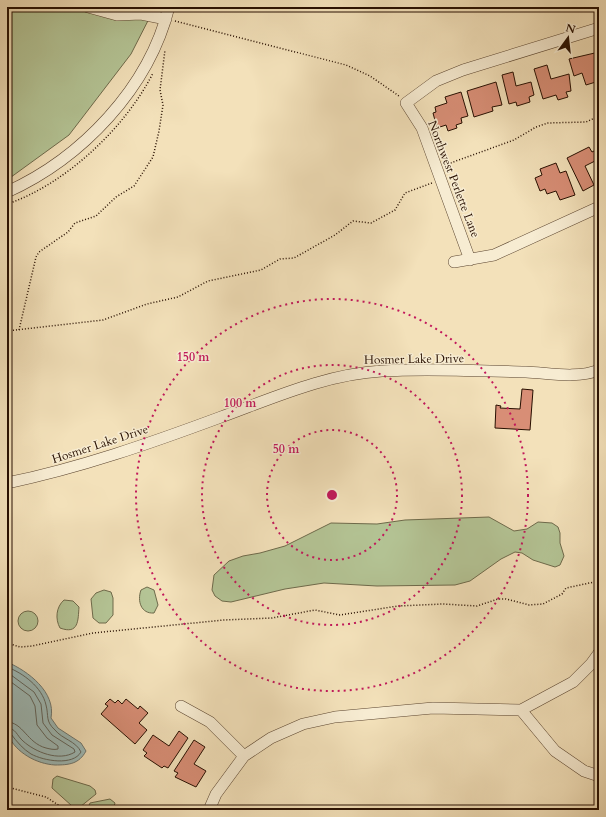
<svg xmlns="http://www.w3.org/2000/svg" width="606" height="817" font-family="Cardo,serif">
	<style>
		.green { fill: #b4c495; stroke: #6e6a4b }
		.water { fill: #9ebbb8; stroke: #6e766f }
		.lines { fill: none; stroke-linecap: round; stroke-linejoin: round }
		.shore { stroke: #62655c; stroke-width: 1 }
		.building { fill: #d88e76; stroke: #270f01 }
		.minor-casing { stroke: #5a442f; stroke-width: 12 }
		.path { stroke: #270f01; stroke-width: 1.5; stroke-dasharray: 1 2; stroke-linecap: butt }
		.minor { stroke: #f7ecd2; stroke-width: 11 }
		.ring { fill: none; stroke: #c2185b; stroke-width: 2; stroke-dasharray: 2 4 }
		.labels { text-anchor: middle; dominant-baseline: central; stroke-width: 3; stroke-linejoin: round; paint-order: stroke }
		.street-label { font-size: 12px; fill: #270f01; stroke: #f7ecd2 }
		.centre { fill: #c2185b; stroke: #f7ecd2; stroke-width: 2 }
		.ring-label { font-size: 12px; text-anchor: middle; font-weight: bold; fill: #c2185b; stroke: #f7ecd2; stroke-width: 3; stroke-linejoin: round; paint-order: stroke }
	</style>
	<rect width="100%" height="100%" fill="#f3e1ba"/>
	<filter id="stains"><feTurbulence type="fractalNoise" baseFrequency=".005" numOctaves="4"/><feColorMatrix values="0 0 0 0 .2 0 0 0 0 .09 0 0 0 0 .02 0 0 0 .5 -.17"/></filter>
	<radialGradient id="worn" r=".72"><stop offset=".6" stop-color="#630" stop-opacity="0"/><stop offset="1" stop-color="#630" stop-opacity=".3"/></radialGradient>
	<!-- green -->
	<path class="green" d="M7,7H155L131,54L69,135L7,180Z
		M489,517L514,531L527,529L538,522L552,523L558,527L560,533V543L564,556L560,565L555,567L533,560L522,553L515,552L501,559L470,581L455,585L377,586L324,583L285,589L231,602L222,601L215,596L212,590L214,575L229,561L243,556L260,553L285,546L331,523L377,524L405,520Z
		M147,587L154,590L158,605L154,613C141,614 137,601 141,590Z
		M104,590L111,592L113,598V615L106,623H99L93,618L91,599L96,593Z
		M64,600L73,601L79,607C78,620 79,635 60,628C55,619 56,607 64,600Z
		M18 621a10 10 0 1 1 20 0a10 10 0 1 1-20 0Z
		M57,776L90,786L95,790L96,794L80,807L72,806L52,788L53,779Z
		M110,799L115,803L113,810H87L90,803Z"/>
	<!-- water -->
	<path class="water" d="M7,662C28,671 56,692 51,718L58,728L81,743L86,751C79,764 69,765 55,765C37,764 16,753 8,735C4,728 7,674 7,662Z"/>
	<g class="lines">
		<!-- shore -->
		<path class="shore" d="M7,667C23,673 42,687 46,705C49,716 45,721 55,730C62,739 76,741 81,752C73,766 44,761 31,754C23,749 17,742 11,734L7,733
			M7,672L34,692L41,704L43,723L52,735L74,749L75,752C59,762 35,752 23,741C17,736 16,728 7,728
			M7,679L30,696L35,706L37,725L47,738L58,746V749C54,750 50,749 46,748C27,743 23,722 7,722"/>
	</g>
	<!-- building -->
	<path class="building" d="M599,52V69H597L599,81L586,85L582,73L574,76L569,59Z
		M547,65L551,79L569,74L571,91L566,92L568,97L558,100L556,95L543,99L534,69Z
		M513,72L516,86L531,82L534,95L529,97L530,102L517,106L516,102L509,104L502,75Z
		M496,82L502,105L492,107L493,111L474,117L467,91Z
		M461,92L468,116L461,118L462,123L456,125L457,128L448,131L446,125L437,128L433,113L436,112L435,107L447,103L445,97Z
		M589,147L592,152L596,150L599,159L585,166L594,185L583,191L567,158Z
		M556,163L560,173L566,171L575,195L560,200L556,191L547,194L545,189L540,191L535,178L542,175L540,169Z
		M522,389L533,390L530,430L495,428L496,405L501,406L500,408L520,409Z
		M110,699L115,703L118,700L122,704L126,699L138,709L140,706L148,713L139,723L147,730L135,744L101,714L108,706L105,704Z
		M179,731L188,738L168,768L164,766L162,768L144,756L147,753L143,750L153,735L169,746Z
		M194,740L205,747L194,764L206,771L196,787L175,777L178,773L174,771Z"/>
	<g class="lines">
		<defs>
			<path id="minor" d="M88,7L117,15L141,14L166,19
				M7,192C82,158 149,88 169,7
				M470,260L422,128L406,103L436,81L463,70L599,28
				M454,262L494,255L599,207
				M7,483C80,468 151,443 221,417C273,398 326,374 382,371C430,368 478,371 526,372C549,373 577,379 599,370
				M181,706L210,722L244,756
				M521,710L555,751L584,771L599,776
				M209,810L216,794L244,756L271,738L303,724L335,717L433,708L521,710L573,682L591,664L599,653"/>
		</defs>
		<!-- minor casing -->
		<use href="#minor" class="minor-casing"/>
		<!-- path -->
		<path class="path" d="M175,21L346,65L370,76L399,96
			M445,165L514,140L536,127L548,123L586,122L599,116
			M7,204C65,185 126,127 153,73
			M19,330L36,257L39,252L68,232L75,223L96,216L116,197L134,186L153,157L159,131L163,105L160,90L165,50
			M7,331L103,320L147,304L178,297L208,281L261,270L280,259L294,258L335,235L353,221L371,223L395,210L405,193L432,183
			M7,643L20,647L32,646L93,633L224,620L272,618L315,610L340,615L398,606L443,604L477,606L498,599H506L529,605L543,604L562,594L566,588L599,581
			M7,787L46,797L66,810"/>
		<!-- minor -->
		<use href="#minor" class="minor"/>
	</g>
	<!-- distance rings -->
	<g class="ring">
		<circle cx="332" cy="495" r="65"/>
		<circle cx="332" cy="495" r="130"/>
		<circle cx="332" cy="495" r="196"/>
	</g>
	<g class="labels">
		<!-- street labels -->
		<g class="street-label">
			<text transform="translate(454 179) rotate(69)">Northwest Perlette Lane</text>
			<text transform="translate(414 359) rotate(-1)">Hosmer Lake Drive</text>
			<text transform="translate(100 444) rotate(-18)">Hosmer Lake Drive</text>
		</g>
	</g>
	<circle cx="332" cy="495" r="6" class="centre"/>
	<g class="ring-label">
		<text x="193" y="361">150 m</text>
		<text x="240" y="407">100 m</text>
		<text x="286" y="453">50 m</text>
	</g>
	<!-- margin -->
	<rect width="606" height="817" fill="none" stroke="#f3e1ba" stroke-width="24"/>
	<rect x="8" y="8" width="590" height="801" fill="none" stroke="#270f01" stroke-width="2"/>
	<rect x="12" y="12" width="582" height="793" fill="none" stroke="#270f01"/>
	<!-- north arrow -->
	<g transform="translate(568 38) rotate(15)" stroke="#f7ecd2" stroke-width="3" paint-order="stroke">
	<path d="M0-3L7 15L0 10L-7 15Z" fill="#270f01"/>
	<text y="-6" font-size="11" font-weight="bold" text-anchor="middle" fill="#270f01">N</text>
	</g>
	<rect width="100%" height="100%" filter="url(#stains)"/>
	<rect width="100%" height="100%" fill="url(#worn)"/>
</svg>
